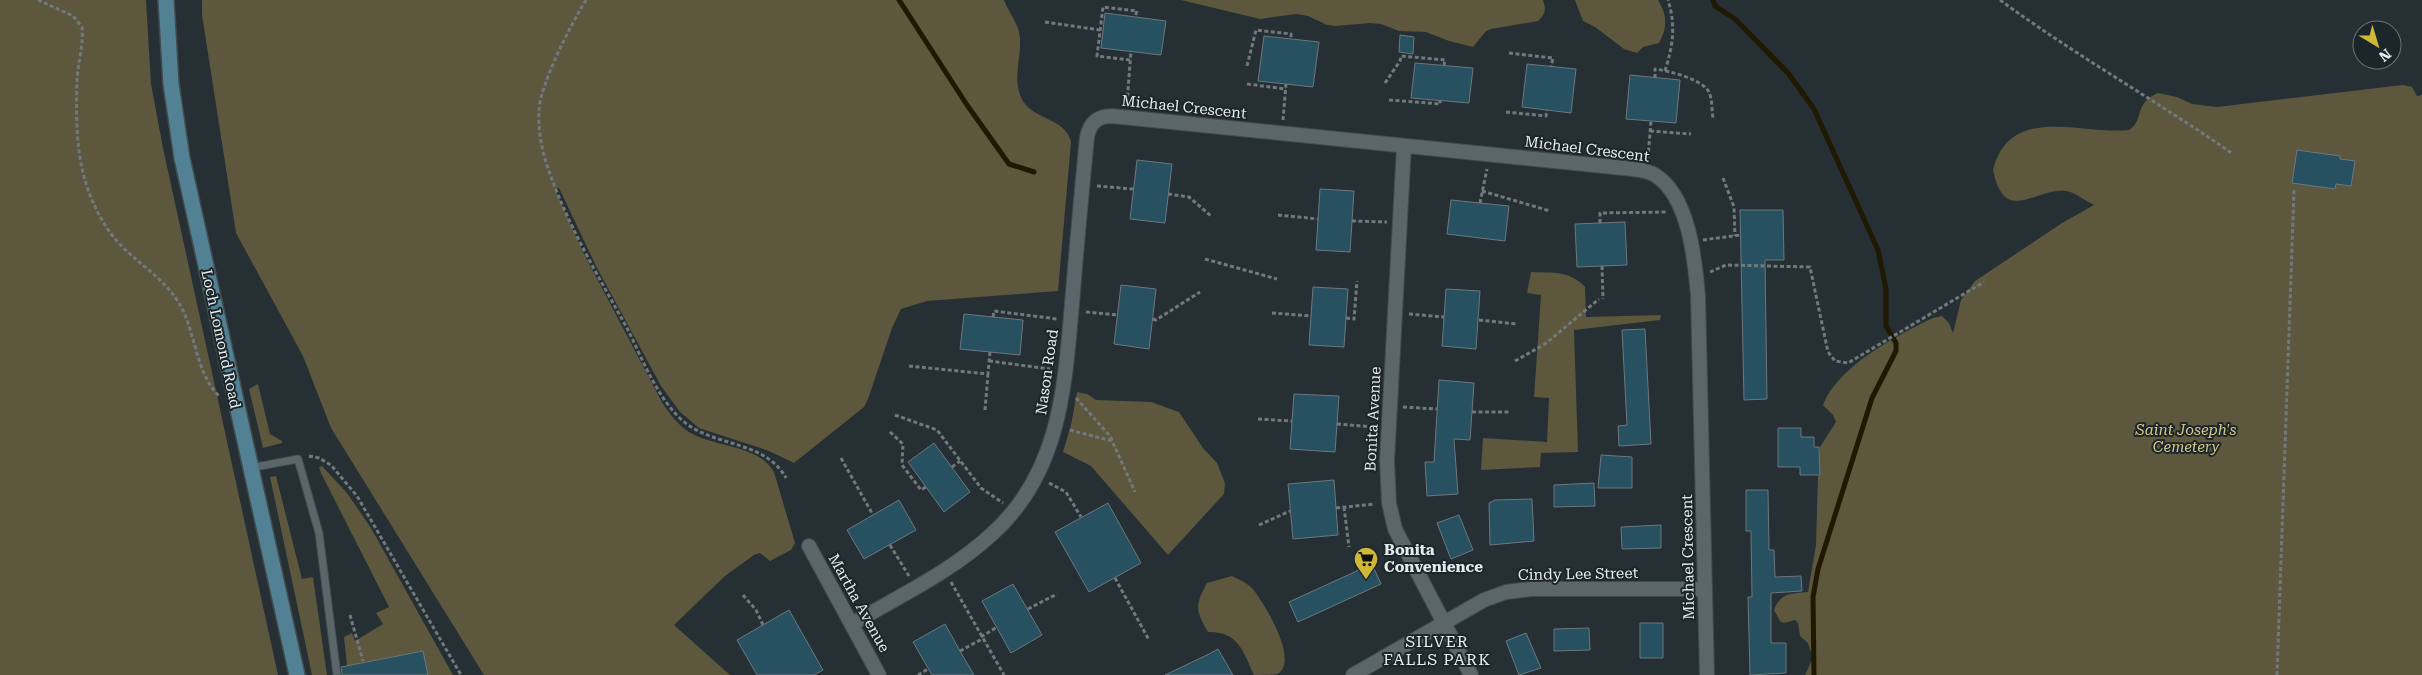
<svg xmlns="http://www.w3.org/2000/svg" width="2422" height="675" font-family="'Roboto Serif',serif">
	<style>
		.green { fill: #5c573d }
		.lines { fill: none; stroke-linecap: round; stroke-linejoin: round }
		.stream { stroke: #1e1900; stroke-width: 5 }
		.building { fill: #275061; stroke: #6c787d }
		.lane-casing { stroke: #414a4d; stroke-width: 9 }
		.street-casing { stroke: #414a4d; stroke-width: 16 }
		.secondary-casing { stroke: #414a4d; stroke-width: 18 }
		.path { stroke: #71797d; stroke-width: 3; stroke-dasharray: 4 2.5; stroke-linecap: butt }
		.lane { stroke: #5b666b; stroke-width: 7 }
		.street { stroke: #5b666b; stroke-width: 14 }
		.secondary { stroke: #528193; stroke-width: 15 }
		.labels { text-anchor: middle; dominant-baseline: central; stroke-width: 4; stroke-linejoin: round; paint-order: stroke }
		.street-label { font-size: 15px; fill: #e4ebed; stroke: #1c252a }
		.park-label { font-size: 15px; font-style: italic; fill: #d4c888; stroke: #1c252a }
		.poi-label { font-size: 15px; font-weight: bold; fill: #e4ebed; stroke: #1c252a; text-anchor: start }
		.neighbourhood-label { font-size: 16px; letter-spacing: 1px; fill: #e4ebed; stroke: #1c252a }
	</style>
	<rect width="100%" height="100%" fill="#252f34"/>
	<!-- green -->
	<path class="green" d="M0,0H146L151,84L163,148L278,675H0Z
		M202,0H1004C1008,11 1016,20 1019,32C1024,55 1010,78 1023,101C1034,120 1066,118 1071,142L1058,291L927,301L901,309L892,328L868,399L864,407L794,463L769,451L699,428L680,412L661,386L596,266L559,188L555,189L583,252L663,404C670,414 678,425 689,432C715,448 758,444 774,472L795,543L791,550L770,561L760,553L754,555L725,576L674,625L730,675H484L331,428L303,356L236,233L202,15Z
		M1181,0H1543C1546,9 1546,14 1538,21L1491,29L1486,31L1473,47L1449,41L1426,32L1399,31L1381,24L1370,23L1336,26L1327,25L1308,16L1296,14L1260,19Z
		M1575,0H1658C1667,15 1668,27 1659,43L1643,47L1637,53L1624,49L1595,27L1583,21Z
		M2403,85L2412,87L2417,96L2422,95V675H1805L1813,658L1808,643L1800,636L1798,623L1795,620L1784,623L1780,621L1774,610C1780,593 1792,593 1808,592L1816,545L1818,476L1820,475V447L1836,422L1833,415L1823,405C1837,367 1897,335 1933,318L1942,316L1949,323L1953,333L1961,300L1975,281L2062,223L2094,205C2085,201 2075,192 2066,191C2035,187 2005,227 1993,170C2010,103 2081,135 2129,130C2145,119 2133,104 2158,93L2177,97L2192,104L2217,107Z
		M1531,272C1551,273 1570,270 1585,287L1586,317L1661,315L1660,320L1574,330L1578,452L1541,453L1540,467L1481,470L1483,438L1547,442L1549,398L1534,397L1541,295L1527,293Z
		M258,384L270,434L282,441V443L263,448L249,389Z
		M1077,392L1087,394L1096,400L1151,402L1179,412L1203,448L1217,463L1225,483L1224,494L1168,555L1091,466L1063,452L1071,425Z
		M322,466L347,493L371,528L453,675H428L422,651L355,664L348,675L344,637L352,633L355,641L383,624L376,613L389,607L321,473L319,467Z
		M276,476L302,579L313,577L327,675H312L270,477Z
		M1232,576C1238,579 1247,583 1252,588C1263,601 1301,662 1277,674C1272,675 1260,675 1254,675C1243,651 1238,631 1208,632C1195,610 1195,605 1207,583Z"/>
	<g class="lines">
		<!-- stream -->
		<path class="stream" d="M899,0L967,105L1009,164L1034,172
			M1713,0L1715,6L1735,19L1788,73L1814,109L1878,250L1886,289V326L1896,343V351L1872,398L1818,569L1813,597L1814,675"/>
	</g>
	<!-- building -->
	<path class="building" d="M1105,13L1166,21L1161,55L1101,48Z
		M1400,35L1414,37L1413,54L1399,52Z
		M1264,36L1319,42L1313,87L1258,81Z
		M1415,63L1473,68L1469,103L1411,98Z
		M1527,64L1576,69L1571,113L1522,107Z
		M1630,75L1680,80L1676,123L1626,119Z
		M2297,150L2340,156V159L2355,161L2351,186L2336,184L2335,189L2292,183Z
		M1137,160L1172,164L1165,223L1130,219Z
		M1320,189L1354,191L1350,252L1316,250Z
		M1451,200L1509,206L1505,241L1447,234Z
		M1740,210H1783L1784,260H1765L1767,399L1744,400Z
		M1625,222L1627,265L1577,267L1575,224Z
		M1121,285L1156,289L1149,349L1114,344Z
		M1313,287L1348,289L1344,347L1309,345Z
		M1446,289L1480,291L1476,349L1442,346Z
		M964,314L1023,320L1020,355L960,349Z
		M1645,329L1651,444L1619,446L1618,426L1627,425L1622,330Z
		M1439,380L1474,383L1470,440L1454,439L1458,494L1427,496L1425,462H1434Z
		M1294,394L1339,396L1335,452L1290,449Z
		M1778,428H1801V437H1814V447H1819L1820,475H1800V467H1778Z
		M934,443L970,492L944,512L908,462Z
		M1601,455L1632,457V488H1598Z
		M1334,480L1338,535L1293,539L1288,484Z
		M1594,483L1595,506L1554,507V485Z
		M1746,490H1768L1769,550H1774L1775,577L1801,576L1802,591L1771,593V643H1786V673L1750,675L1748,597H1752L1751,531H1746Z
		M1532,499L1534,541L1490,545L1489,503L1495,500Z
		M899,500L916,530L864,559L847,530Z
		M1108,503L1141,563L1089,592L1055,532Z
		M1459,515L1473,550L1451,559L1437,523Z
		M1661,525V548L1622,549L1621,527Z
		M1372,564L1381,584L1298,622L1289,602Z
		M1013,584L1042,635L1011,653L982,601Z
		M789,610L823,670L814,675H757L737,640Z
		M1640,623H1663V658H1640Z
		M945,624L960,651L974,675H932L913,642Z
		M1589,628L1590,650L1554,651V629Z
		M1526,633L1541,668L1519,675L1506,641Z
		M1218,649L1233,675H1165L1209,654Z
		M423,651L428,675H342L341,667Z"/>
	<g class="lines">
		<defs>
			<path id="lane" d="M250,468L298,459L319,533L337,675"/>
			<path id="street" d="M1404,146L1387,461L1389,503L1395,529L1471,675
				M809,546L879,675
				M852,624C899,596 951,572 992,534C1063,470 1065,381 1073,292C1077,241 1082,189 1087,137C1090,123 1097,116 1112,116L1633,169C1641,170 1649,171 1655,175C1689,196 1695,260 1698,296L1707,675
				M1353,675L1484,600L1506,592L1531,589H1705"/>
			<path id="secondary" d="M166,0L171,84L182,158L297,675"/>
		</defs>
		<!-- lane casing -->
		<use href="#lane" class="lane-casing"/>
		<!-- street casing -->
		<use href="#street" class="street-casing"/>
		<!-- secondary casing -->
		<use href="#secondary" class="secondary-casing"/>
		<!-- path -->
		<path class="path" d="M38,0L73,16L82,27C84,45 77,65 77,83C75,140 78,189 112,235C131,260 160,274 177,300C196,328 194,371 219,396
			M586,0C571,24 540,84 539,111C538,131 542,152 549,171C568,226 600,279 628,330C643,360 657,398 683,421C713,447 765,440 786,478
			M2000,0C2075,55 2157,101 2233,154
			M1045,22L1100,30
			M1509,53L1553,58L1551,67
			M1130,60L1097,56L1103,7L1137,11L1135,17
			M1247,66L1256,30L1291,34V39
			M1665,71C1673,45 1676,26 1668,0
			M1655,78V69C1669,71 1702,79 1709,92C1712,98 1712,111 1713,119
			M1385,83L1400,61L1401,56L1445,60L1444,65
			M1247,84L1286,89
			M1389,100L1440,104V101
			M1127,103L1131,51
			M1506,112L1546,116L1547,110
			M1283,120L1286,84
			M1650,131L1691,134
			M1648,158L1651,121
			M1723,178L1734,207L1735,236
			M1097,186L1133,189
			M1482,191L1550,211
			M1168,194L1189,197L1211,216
			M1480,203L1487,169
			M1278,215L1318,219
			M1352,221L1387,222
			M1600,223V213L1667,212
			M1703,240L1740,235
			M1205,259L1277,279
			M1602,266L1603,299
			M1710,272L1726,265L1810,267L1828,352L1835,361L1848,363L1984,282
			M1086,312L1118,315
			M1272,313L1311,316
			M1409,314L1444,317
			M993,317L994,311L1057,319
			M1346,318L1354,319L1357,281
			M1153,319L1156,320L1200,292
			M1479,320L1517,324
			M989,361L1050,369
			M1515,361L1545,344L1599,299
			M909,366L988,374L990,352
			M1076,398L1110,436L1135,492
			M1403,407L1437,409
			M985,410L988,374
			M1472,412H1511
			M895,415L937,430L981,488L1003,503
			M1258,419L1292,421
			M1337,424L1374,427
			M1070,430L1112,441
			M890,432L903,444L902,465L921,490L926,487
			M309,456L319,458L331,465L357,496L461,675
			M841,458L873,515
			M952,467L960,461
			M1049,483L1066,492L1081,517
			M1344,507L1349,547
			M1336,508L1375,504
			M1259,525L1290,511
			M890,545L909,576
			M1115,578L1149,640
			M951,582L1004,675
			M743,595L756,610L763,625
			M1028,609L1057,594
			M350,615L363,661
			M981,637L997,627
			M960,651L982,639
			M918,675L928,669
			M2277,675L2294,190"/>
		<!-- lane -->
		<use href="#lane" class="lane"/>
		<!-- street -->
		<use href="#street" class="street"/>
		<!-- secondary -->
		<use href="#secondary" class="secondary"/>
	</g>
	<!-- icons -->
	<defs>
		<symbol id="supermarket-pin" viewBox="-11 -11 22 30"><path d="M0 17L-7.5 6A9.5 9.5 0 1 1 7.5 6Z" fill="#cfb837" stroke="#1c252a"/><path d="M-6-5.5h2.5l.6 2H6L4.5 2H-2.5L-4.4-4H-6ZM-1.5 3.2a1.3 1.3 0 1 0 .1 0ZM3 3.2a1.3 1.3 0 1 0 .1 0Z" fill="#111"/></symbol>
	</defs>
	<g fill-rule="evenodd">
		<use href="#supermarket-pin" x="1352" y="545" width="28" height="38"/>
	</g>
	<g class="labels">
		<!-- street labels -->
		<g class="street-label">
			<text transform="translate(1184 107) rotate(6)">Michael Crescent</text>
			<text transform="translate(1587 149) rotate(7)">Michael Crescent</text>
			<text transform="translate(221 339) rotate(78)">Loch Lomond Road</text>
			<text transform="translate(1047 372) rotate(-82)">Nason Road</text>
			<text transform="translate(1373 419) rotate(-87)">Bonita Avenue</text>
			<text transform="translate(1688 557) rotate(-91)">Michael Crescent</text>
			<text transform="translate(1578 574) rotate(-1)">Cindy Lee Street</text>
			<text transform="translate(859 603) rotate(61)">Martha Avenue</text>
		</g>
		<!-- park labels -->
		<g class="park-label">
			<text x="2186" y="430">Saint Joseph's<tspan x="2186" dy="17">Cemetery</tspan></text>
		</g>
		<!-- poi labels -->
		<g class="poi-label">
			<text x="1384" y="550">Bonita<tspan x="1384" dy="17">Convenience</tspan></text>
		</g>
		<!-- neighbourhood labels -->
		<g class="neighbourhood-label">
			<text x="1437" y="641">SILVER<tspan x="1437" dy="18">FALLS PARK</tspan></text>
		</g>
	</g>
	<!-- north arrow -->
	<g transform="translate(2377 45) rotate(142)"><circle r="24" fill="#1c252a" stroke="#6c7478"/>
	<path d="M0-4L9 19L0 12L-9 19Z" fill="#cfb837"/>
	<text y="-8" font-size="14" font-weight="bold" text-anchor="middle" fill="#e4ebed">N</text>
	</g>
</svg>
